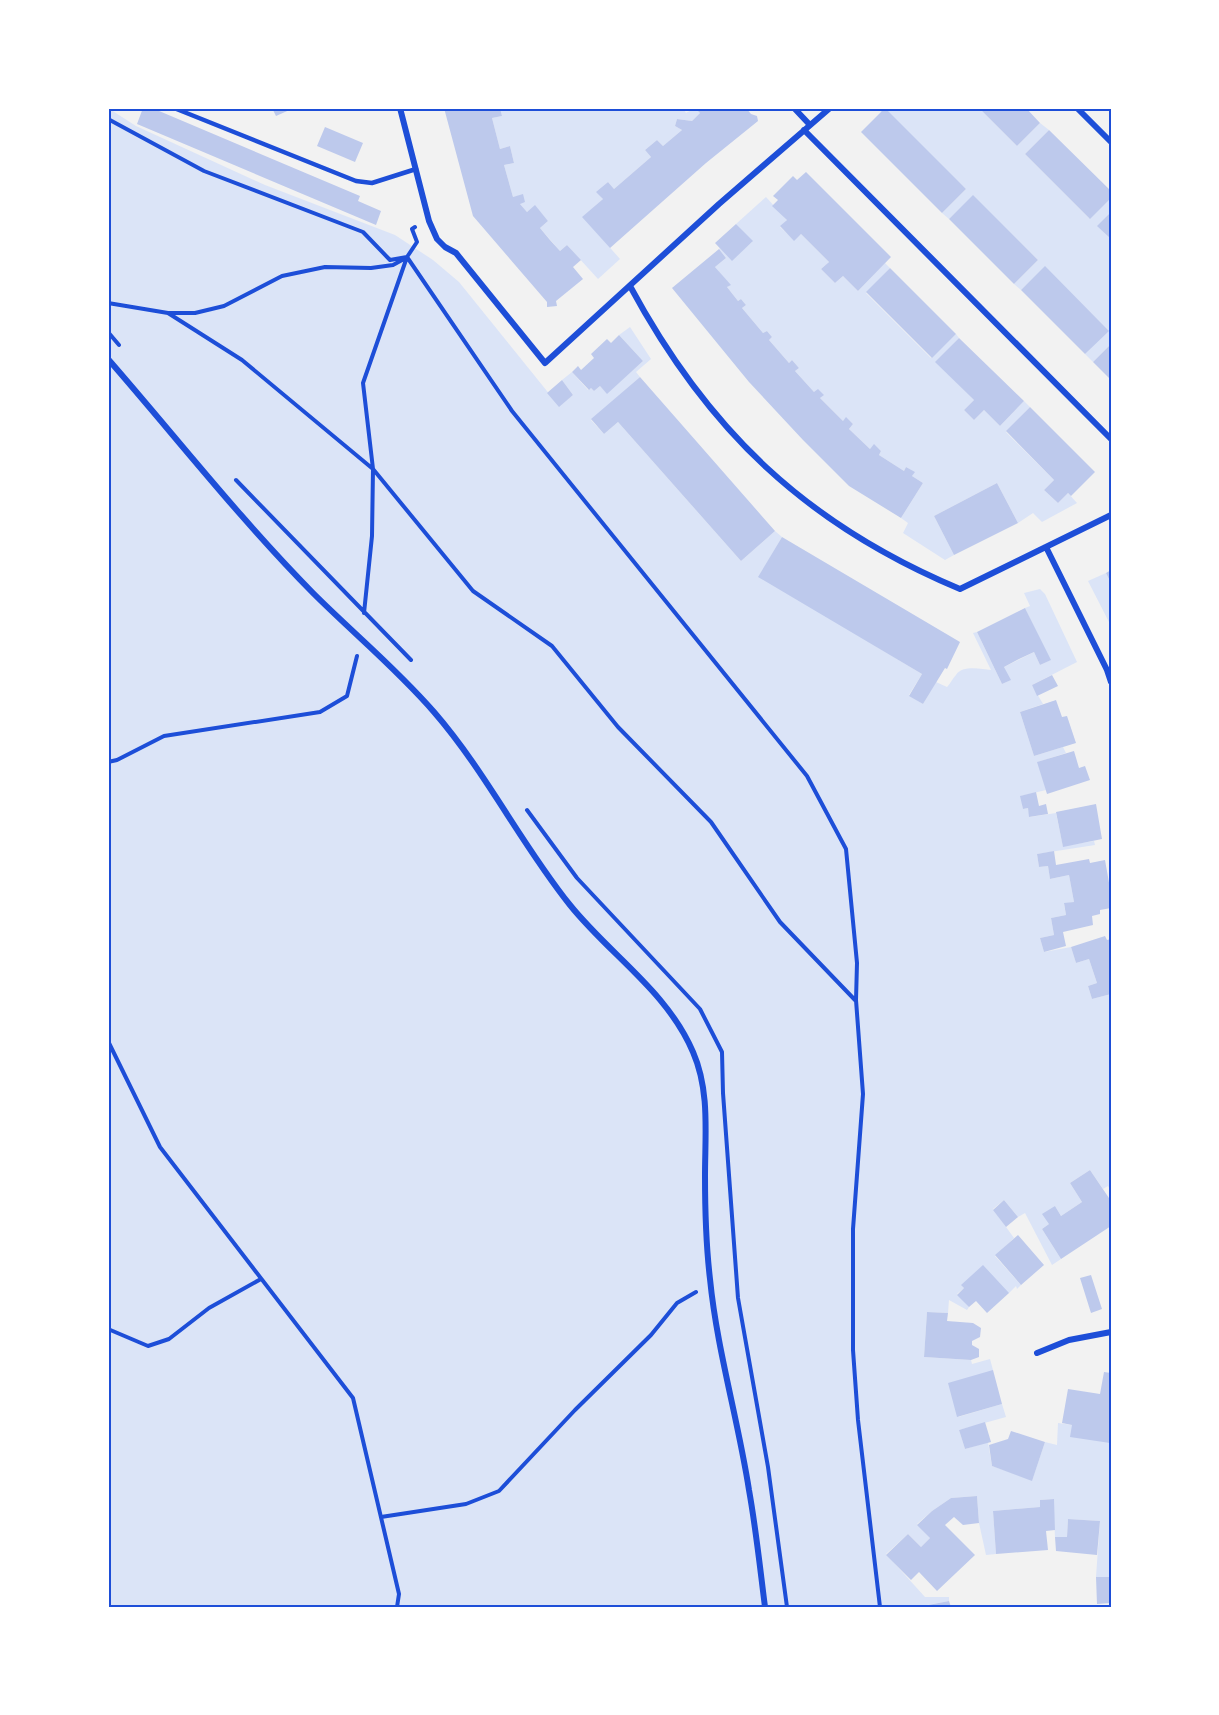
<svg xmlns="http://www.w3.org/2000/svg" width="1219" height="1715" font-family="'Archivo Narrow',sans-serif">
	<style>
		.green { fill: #dbe4f7 }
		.building { fill: #bdc9ec }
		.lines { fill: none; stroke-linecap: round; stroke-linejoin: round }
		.path { stroke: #1d4ed8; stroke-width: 4 }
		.service { stroke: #1d4ed8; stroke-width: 4.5 }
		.minor { stroke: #1d4ed8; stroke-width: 6 }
		.neatline { fill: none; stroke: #1d4ed8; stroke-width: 2 }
	</style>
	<rect width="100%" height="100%" fill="#f2f2f2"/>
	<!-- green -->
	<path class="green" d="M108,108L136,126L265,185L395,235L433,260L459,282L559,406L573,395L562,380L572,372L588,390L591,388L594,391L600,386L607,393L643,361L619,335L630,327L651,359L636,372L640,377L591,420L604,434L618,422L741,561L775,531L782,537L759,576L922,674L909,695L923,704L936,682L947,687C951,683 952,679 956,675C962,665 981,669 991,670L973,633L977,632L1002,684L1010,680L1004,667L1034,652L1040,665L1050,660L1025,608L1030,606L1024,593L1040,589L1045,594L1077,662L1032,685L1043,704L1020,712L1034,756L1063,747L1066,753L1038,762L1046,790L1021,796L1023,809L1028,808L1030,817L1056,813L1063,846L1094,841L1095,845L1037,854L1039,867L1048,866L1050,879L1069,875L1074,902L1064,904L1066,915L1051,918L1054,935L1040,938L1044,952L1071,947L1076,963L1089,959L1097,983L1088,986L1092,999L1111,994V1191L1108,1186L1103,1189L1090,1170L1070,1183L1082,1202L1061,1216L1055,1206L1049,1224L1042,1229L1061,1259L1052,1265L1025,1213L1018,1217L1004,1200L993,1209L1014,1238L995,1256L1021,1285L1017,1289L1016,1286L1009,1293L962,1286L964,1288L957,1294L969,1307L967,1310L949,1300L948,1313L927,1312L924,1357L971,1360L972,1364L990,1359L993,1370L958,1417L1002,1404L1006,1417L959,1430L965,1449L988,1442L992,1466L1032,1480L1045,1442L1057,1445L1058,1423L1072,1425L1110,1442L1111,1434V1577H1096L1100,1521L1068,1519L1067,1537H1055L1053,1499L1040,1500V1507L993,1511L996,1554L986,1555L979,1523L977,1496L951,1498L932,1511L917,1524L930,1538L921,1547L908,1534L886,1554L925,1597H949V1601L916,1607H108Z
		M500,108H683L686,113L695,108L700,113L692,121L677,119L675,126L682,130L663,146L657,140L645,150L651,157L614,189L608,182L597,192L603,199L583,217L620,259L598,279L567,245L560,251L540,228L548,221L535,206L527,212L520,204L523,195L513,197L504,165L514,163L510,146L500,149L492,118L502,116Z
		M877,108H979L1017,146L1040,123L1049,130L1025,154L1089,218L1111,198V212L1098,226L1111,239V344L1093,362L1085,354L1108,330L1045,267L1021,290L1014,284L1038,260L973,196L949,219L942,213L966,189Z
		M766,197L787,220L780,227L794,240L801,234L829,262L821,269L835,283L843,276L858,291L885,263L890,268L866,293L931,358L956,334L959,338L936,362L974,400L964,410L974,420L984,410L1000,426L1024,401L1030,407L1006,432L1054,480L1044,490L1058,503L1068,493L1077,503L1042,522L1033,513L1018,523L997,483L934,516L954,555L945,560L903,533L908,523L901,518L923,483L912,476L914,472L906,467L904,471L879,455L881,451L874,445L870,449L849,429L853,424L846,418L843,421L820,398L823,395L814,392L795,371L799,368L792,360L789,363L769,340L772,337L767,331L763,333L742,308L746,305L741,299L738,301L727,287L730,285L715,267L726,258L719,249L720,248L732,260L752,242L736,224Z
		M1106,573L1111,583V626L1088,581Z"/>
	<!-- building -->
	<path class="building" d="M143,108H152L360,196L358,201L381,211L376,225L137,124Z
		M272,108H294L276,116Z
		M444,108H500L502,116L492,118L500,149L510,146L514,163L504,165L513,197L523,194L525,202L520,204L527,212L535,205L548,221L540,228L550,240L560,251L567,245L581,260L573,267L583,279L556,301L557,306L547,307V302L473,216Z
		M695,108H746L751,114L757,116L758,121L706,163L610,248L582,217L603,199L596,192L608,182L614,189L651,157L645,150L657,140L663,146L682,130L675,126L677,119L692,121L700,113Z
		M885,108L966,189L942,213L861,132Z
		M979,108H1026L1040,123L1017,146Z
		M325,127L363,143L355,162L317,146Z
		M1049,130L1111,191V198L1090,219L1025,154Z
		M806,172L891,257L858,291L843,276L835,283L821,269L829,262L801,234L794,241L780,226L787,220L772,206L778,200L773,196L793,176L797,180Z
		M973,195L1038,260L1014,284L949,219Z
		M1111,212V239L1097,226Z
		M736,224L753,241L732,261L715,243Z
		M719,249L726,258L715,267L731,285L727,287L738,301L741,299L746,305L742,308L763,333L767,331L772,337L769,340L789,363L792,360L799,368L795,371L814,392L818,389L824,395L820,398L843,421L846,417L853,424L849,429L870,449L874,444L881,451L879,455L904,471L906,467L915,472L912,476L923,483L901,518L849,486L803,440L749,382L672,288Z
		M1045,266L1109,331L1085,354L1021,290Z
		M890,268L956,334L932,358L866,292Z
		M619,335L643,361L607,394L600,386L594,391L591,388L589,390L572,372L578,366L581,370L594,358L591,354L607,339L611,343Z
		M959,338L1024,401L1000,426L984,410L974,420L964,410L974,400L935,362Z
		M1111,344V380L1093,362Z
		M640,377L775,531L741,561L618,422L604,434L591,419Z
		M562,380L573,395L559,407L547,393Z
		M1030,407L1095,472L1071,496L1068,493L1058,503L1044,490L1054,480L1006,431Z
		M997,483L1018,523L954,555L934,516Z
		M782,537L960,642L947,669L945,668L923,704L909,696L922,674L758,577Z
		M1111,570V583L1106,573Z
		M1025,608L1051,660L1040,665L1034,652L1019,659L1004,667L1011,680L1002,684L977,632Z
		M1052,675L1058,686L1037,696L1032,685Z
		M1056,700L1062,717L1067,716L1076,743L1034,756L1020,712Z
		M1074,751L1079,768L1085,766L1090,780L1047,794L1037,762Z
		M1036,792L1039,806L1046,804L1048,814L1029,817L1028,808L1023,809L1020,796Z
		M1096,804L1102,839L1063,847L1056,812Z
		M1054,851L1056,865L1089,859L1090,863L1105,860L1111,894V908L1100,910V914L1092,916L1093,925L1063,932L1066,946L1044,952L1040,938L1054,935L1051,918L1066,915L1064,903L1074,902L1069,875L1050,879L1048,866L1039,867L1037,854Z
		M1105,936L1107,940L1111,939V994L1092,999L1088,986L1097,983L1089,959L1076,963L1071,947Z
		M1090,1170L1111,1201V1226L1061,1259L1042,1229L1049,1224L1042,1214L1055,1206L1061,1216L1082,1202L1070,1183Z
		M1004,1200L1018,1217L1006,1227L993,1210Z
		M1018,1235L1044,1265L1021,1285L995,1255Z
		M983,1265L1009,1293L987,1313L976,1301L969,1307L957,1295L964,1288L961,1285Z
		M1091,1275L1102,1309L1091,1313L1080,1278Z
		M927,1312L948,1313L947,1321L973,1323L981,1328L980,1337L972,1341V1345L979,1349V1357L971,1360L924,1357Z
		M993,1370L1002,1404L957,1417L948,1383Z
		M1104,1372L1111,1373L1110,1443L1070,1437L1072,1425L1062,1423L1068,1389L1100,1394Z
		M985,1422L991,1442L965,1449L959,1430Z
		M1011,1431L1045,1442L1032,1481L992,1466L989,1445L1008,1439Z
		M977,1496L979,1523L963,1525L954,1517L945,1525L975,1555L937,1591L919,1572L911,1580L886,1555L908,1534L921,1547L930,1538L917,1525L932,1511L951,1498Z
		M1054,1499L1055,1530L1046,1531L1048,1550L996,1554L993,1511L1040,1507V1500Z
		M1068,1519L1100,1521L1097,1555L1056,1551L1055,1537H1067Z
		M1096,1577H1111V1603L1097,1604Z
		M949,1601L951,1607H923V1606Z"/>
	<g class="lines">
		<!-- path -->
		<path class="path" d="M108,119L204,171L363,232L390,260L407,257
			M407,257L512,411L807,776L846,849L857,963L856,1000L863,1094L853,1229V1350L858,1420L880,1607
			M108,303L168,313H195L224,306L282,276L325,267L371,268L393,265L404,259
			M168,313L242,360L373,469L473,591L552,646L618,727L711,822L780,922L855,1000
			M108,332L119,345
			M236,480L411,660
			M364,613L372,536L373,469L363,383L407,257L417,242L412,229L415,227
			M108,762L117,760L164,736L320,712L347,696L357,656
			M527,810L577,878L700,1009L722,1052L723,1093L738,1298L768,1467L787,1607
			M108,1041L160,1147L353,1398L399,1594L397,1607
			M108,1329L148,1346L169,1339L209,1308L261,1279
			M381,1517L466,1504L499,1491L575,1410L651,1335L677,1303L696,1292"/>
		<!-- service -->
		<path class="service" d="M174,108L356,181L372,183L416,169"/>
		<!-- minor -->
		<path class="minor" d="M400,108L429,221L437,239L445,247L456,253L545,363L719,204L830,108
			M794,108L810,125
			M1077,108L1111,142
			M804,130L1111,439
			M630,286C708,431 807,525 960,589L1111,515
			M108,359C176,437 240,519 313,593C353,633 397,669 434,712C486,772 521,844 570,905C610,955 667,991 693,1052C710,1091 705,1134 705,1176C705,1210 706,1245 710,1279C717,1350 738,1419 749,1490C756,1529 760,1568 765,1607
			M1046,547L1107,670L1111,682
			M1037,1353L1069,1340L1111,1332"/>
	</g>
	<!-- border -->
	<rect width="1219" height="1715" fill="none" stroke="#ffffff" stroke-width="219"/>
	<rect x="110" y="110" width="1000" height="1496" class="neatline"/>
</svg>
